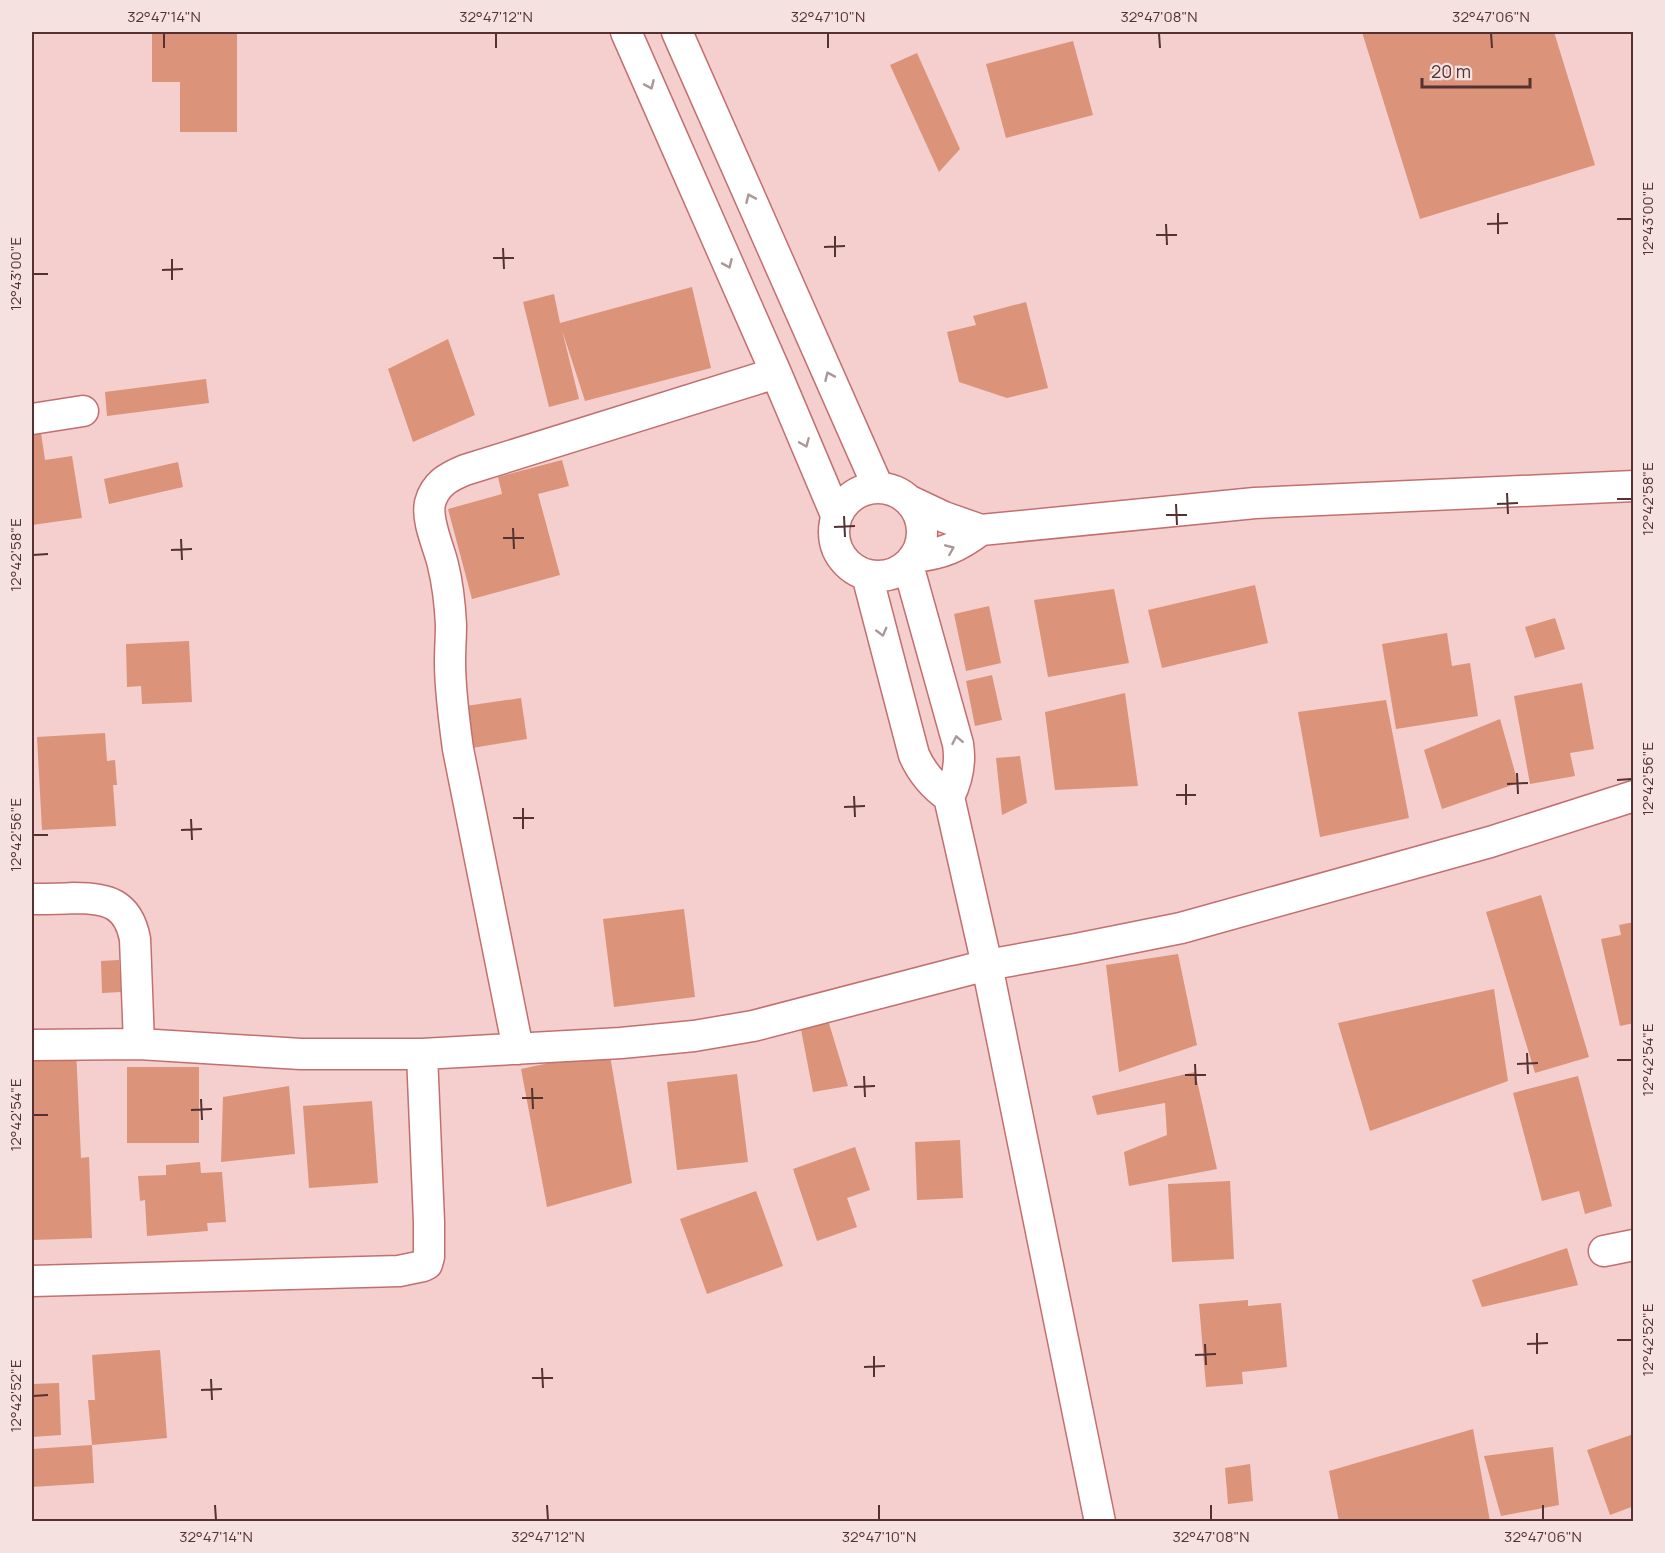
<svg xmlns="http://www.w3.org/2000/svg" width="1665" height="1553" font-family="Manrope,sans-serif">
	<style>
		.building { fill: #db9379 }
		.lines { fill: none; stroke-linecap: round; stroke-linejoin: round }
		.minor-casing { stroke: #c2706f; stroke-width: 33 }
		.minor { stroke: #fff; stroke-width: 30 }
		.oneway { stroke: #aa9898 }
		.ticks { fill: none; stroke: #553131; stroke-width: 2 }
		.neatline { fill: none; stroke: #553131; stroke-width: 2 }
		.ticks-label { font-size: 15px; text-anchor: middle; fill: #553131 }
	</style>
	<rect width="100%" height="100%" fill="#f4cfcd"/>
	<!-- building -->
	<path class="building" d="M152,32H237V132H180V82H152Z
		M1362,32H1554L1595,165L1420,219Z
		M1073,41L1093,115L1006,138L986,64Z
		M917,53L960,149L939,172L890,65Z
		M692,287L711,368L585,401L562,330L579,399L549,407L523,302L554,294L560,323Z
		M1026,302L1048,388L1007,398L959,382L947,332L976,325L973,316Z
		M448,339L475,415L413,442L388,369Z
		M206,379L209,403L107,416L105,392Z
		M40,426L45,460L72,456L82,518L32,525V427Z
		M562,460L569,486L538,494L560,575L472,599L448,509L502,494L498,477Z
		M178,462L183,487L109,504L104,479Z
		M1255,585L1268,643L1162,668L1148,610Z
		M1114,589L1129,663L1048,677L1034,600Z
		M989,606L1001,663L966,671L954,614Z
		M1555,618L1565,649L1535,658L1525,627Z
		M1447,633L1452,666L1470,663L1478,716L1396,729L1382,644Z
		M189,641L192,702L142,704L141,686L127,687L126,644Z
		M992,675L1002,720L975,726L966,681Z
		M1582,683L1594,749L1570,753L1575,776L1530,784L1514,696Z
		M1125,693L1138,786L1055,790L1045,712Z
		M521,698L527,739L466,749L459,707Z
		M1386,700L1409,818L1320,837L1298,712Z
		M1500,719L1518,783L1442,809L1424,750Z
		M105,733L107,761L115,760L117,785H113L116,826L42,830L37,737Z
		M1020,756L1027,803L1002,815L996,758Z
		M32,806H33L34,823H32Z
		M1541,895L1589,1057L1535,1073L1486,912Z
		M684,909L695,997L614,1007L603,919Z
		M1634,922V1023L1620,1026L1601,939L1621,935L1619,925Z
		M1178,954L1197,1045L1119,1072L1106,965Z
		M119,960L121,992L102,993L101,961Z
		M1494,989L1508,1081L1370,1131L1338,1023Z
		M799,1019L828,1020L848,1086L813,1092Z
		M76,1049L81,1158L89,1157L92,1238L32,1240V1051Z
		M609,1050L632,1183L547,1207L521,1069Z
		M127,1067H199V1143H127Z
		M1195,1072L1217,1169L1129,1186L1124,1152L1167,1135L1165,1103L1097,1115L1092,1096Z
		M737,1074L748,1162L677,1170L667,1082Z
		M1578,1076L1612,1206L1585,1214L1579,1191L1542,1201L1513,1093Z
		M289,1086L295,1154L221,1162L223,1097Z
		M372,1101L378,1183L309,1188L303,1106Z
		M960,1140L963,1198L917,1200L915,1142Z
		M855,1147L870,1190L847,1198L857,1227L817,1241L793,1169Z
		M200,1162L201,1173L222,1172L226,1222L207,1223L208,1231L147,1236L145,1200L140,1201L138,1176L166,1175V1165Z
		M1230,1181L1234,1259L1172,1262L1168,1184Z
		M756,1191L783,1266L707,1294L680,1219Z
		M1567,1248L1578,1285L1482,1307L1472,1280Z
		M1248,1300V1306L1281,1303L1287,1367L1242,1372L1243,1384L1206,1387L1199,1304Z
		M160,1350L167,1438L92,1445L88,1400H95L92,1355Z
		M59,1383L61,1435L32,1437V1384Z
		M1473,1429L1490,1521L1339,1522L1329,1471Z
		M1634,1434V1506L1610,1515L1587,1450Z
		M92,1445L94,1483L32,1487V1449Z
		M1553,1447L1559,1505L1501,1516L1484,1456Z
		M1250,1464L1253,1501L1228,1504L1225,1468Z"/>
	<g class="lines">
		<defs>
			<path id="minor" d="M626,32L776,373L836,515
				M677,32L878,487
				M32,419L83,411
				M834 532a44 44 0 1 1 88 0a44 44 0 1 1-88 0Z
				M908,500L944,517L981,530L1255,503L1634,486
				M914,557C943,554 958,547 981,530
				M908,565L958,744C961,763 958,779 949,797L987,965L1100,1522
				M867,575L914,755C922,773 933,786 949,797
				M32,899C46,899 60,899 74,898C107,898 128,903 135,939L139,1044
				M32,1045L139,1044L301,1054H422L621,1043L694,1036L753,1026L987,965L1076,949L1181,928L1490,842L1634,796
				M518,1049L458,749C454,720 450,691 450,662C450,649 451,637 451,625C450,605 448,585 443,565C439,547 426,521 430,503C435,484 448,477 465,470L776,373
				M1604,1251L1634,1245
				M32,1281L399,1271L423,1266L427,1264L429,1257V1222L422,1054"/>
		</defs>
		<!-- minor casing -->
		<use href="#minor" class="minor-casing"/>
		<!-- minor -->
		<use href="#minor" class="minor"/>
	</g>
	<!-- one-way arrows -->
	<defs><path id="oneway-chevron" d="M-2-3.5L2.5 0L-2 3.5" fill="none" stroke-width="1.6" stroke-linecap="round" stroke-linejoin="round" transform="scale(1.5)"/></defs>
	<g class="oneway">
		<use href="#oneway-chevron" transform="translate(650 85) rotate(66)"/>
		<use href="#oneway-chevron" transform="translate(750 198) rotate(-114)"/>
		<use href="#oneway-chevron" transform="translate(728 264) rotate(66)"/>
		<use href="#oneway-chevron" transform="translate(829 376) rotate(-114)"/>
		<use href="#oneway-chevron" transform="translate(805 443) rotate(67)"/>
		<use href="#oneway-chevron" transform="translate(950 549) rotate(-23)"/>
		<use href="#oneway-chevron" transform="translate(882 632) rotate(75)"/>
		<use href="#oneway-chevron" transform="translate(957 740) rotate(-101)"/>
	</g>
	<!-- ticks -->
	<path class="ticks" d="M164,33V48M496,33V48M828,33V48M1159,33L1160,48M1491,33L1492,48M1498,213V234M1617,219H1632M1166,224L1167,245M1487,224L1508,223M1156,235H1177M835,236V257M824,247L845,246M503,248L504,269M493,258H514M172,259V280M162,270L183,269M33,274H48M1507,493L1508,514M1617,499H1632M1176,504L1177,525M1497,504L1518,503M1166,515H1187M844,516L845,537M834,527L855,526M513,528L514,549M503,538H524M181,539L182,560M171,550L192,549M33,555L48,554M1517,773L1518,794M1617,780L1632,779M1186,784V805M1507,784L1528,783M1176,795H1196M854,796L855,817M844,807L865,806M523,808V829M513,818H534M191,819L192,840M181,830L202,829M33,835H48M1527,1053L1528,1074M1617,1060H1632M1195,1064L1196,1085M1517,1064L1538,1063M1185,1075H1206M864,1076L865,1097M854,1087L875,1086M532,1088L533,1109M522,1098H543M201,1099L202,1120M191,1110L212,1109M33,1115H48M1537,1333V1354M1617,1340H1632M1205,1344L1206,1365M1527,1344L1548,1343M1195,1355L1216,1354M874,1356V1377M864,1367L885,1366M542,1368L543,1388M532,1378H553M211,1379L212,1400M201,1390L222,1389M33,1396L48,1395M215,1505L216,1520M547,1505L548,1520M879,1505V1520M1211,1505V1520M1543,1505V1520"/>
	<!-- border -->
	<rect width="1665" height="1553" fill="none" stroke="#f4e1e0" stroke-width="66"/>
	<!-- scale -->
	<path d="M1422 78v9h108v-9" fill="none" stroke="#553131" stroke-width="3"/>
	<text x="1431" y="78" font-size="18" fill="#553131" stroke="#f4e1e0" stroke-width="4.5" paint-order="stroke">20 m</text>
	<rect x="33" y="33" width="1599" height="1487" class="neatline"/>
	<g class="ticks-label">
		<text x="164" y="22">32°47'14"N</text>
		<text x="496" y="22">32°47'12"N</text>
		<text x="828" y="22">32°47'10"N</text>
		<text x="1159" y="22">32°47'08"N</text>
		<text x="1491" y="22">32°47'06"N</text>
		<text transform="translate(1648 219) rotate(-90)" y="5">12°43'00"E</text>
		<text transform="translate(16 274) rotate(-90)" y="5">12°43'00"E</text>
		<text transform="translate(1648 499) rotate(-90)" y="5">12°42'58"E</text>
		<text transform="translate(16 555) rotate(-90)" y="5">12°42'58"E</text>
		<text transform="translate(1648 779) rotate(-90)" y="5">12°42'56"E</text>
		<text transform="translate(16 835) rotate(-90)" y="5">12°42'56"E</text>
		<text transform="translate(1648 1060) rotate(-90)" y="5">12°42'54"E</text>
		<text transform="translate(16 1115) rotate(-90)" y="5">12°42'54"E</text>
		<text transform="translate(1648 1340) rotate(-90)" y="5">12°42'52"E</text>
		<text transform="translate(16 1396) rotate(-90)" y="5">12°42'52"E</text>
		<text x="216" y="1542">32°47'14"N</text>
		<text x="548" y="1542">32°47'12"N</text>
		<text x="879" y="1542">32°47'10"N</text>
		<text x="1211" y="1542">32°47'08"N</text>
		<text x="1543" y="1542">32°47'06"N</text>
	</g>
</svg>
